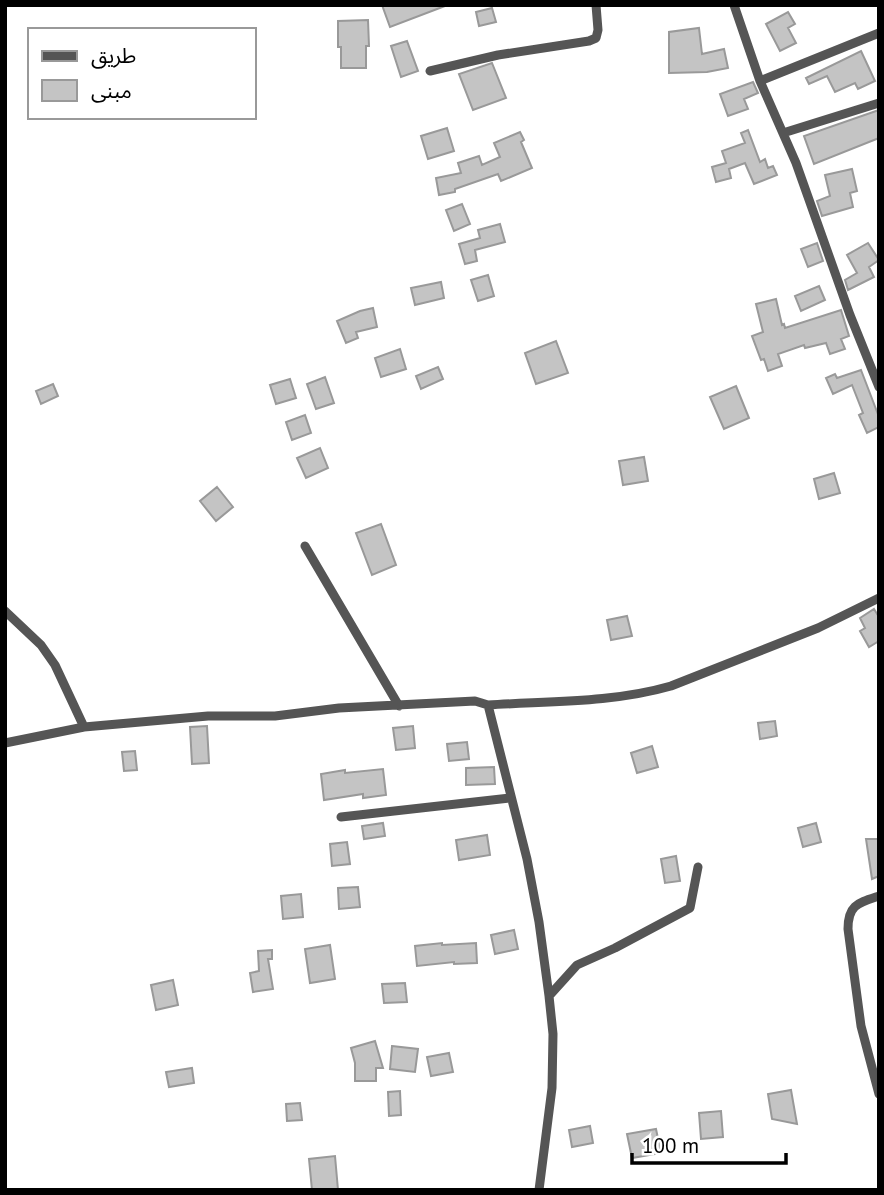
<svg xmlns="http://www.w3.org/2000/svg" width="884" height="1195" font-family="'PT Sans','Noto Sans Arabic',sans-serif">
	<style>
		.building { fill: #c4c4c4; stroke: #999; stroke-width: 2 }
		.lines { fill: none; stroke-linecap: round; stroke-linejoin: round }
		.minor { stroke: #555; stroke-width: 9 }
	</style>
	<rect width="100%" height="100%" fill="#fff"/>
	<!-- building -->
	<path class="building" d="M382,5H445V6L390,27Z
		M492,8L496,22L479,26L476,12Z
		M788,12L795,24L788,28L796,43L780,51L766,24Z
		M368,20L369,46H366V68H341V47H338V21Z
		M699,28L702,54L724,49L728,68L707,72L669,73V32Z
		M407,41L418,71L401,77L391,46Z
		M861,51L875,81L858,89L855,83L835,92L827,76L809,84L806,78Z
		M492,63L506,98L473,110L459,74Z
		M753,82L758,93L744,99L748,109L728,116L720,94Z
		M879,110V138L814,164L804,136Z
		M447,128L454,151L428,159L421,136Z
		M748,130L760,162L765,159L768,168L773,166L777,175L754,184L745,163L729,169L731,178L716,182L712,167L726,163L722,151L745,143L741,133Z
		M520,132L524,140L521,142L532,168L501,181L498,174L455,189V192L439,195L436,178L461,173L458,163L479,156L482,165L500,157L494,143Z
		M852,169L857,191L850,193L853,207L822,216L817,201L830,196L825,175Z
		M462,204L470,224L454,231L446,210Z
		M500,224L505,242L475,250L477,261L465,264L459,244L480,238L478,230Z
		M817,243L823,261L808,267L801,249Z
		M868,243L879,260L869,267L874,277L848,290L845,280L857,273L847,255Z
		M488,275L494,296L478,301L471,280Z
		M441,282L444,298L415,305L411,288Z
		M819,286L825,300L801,311L795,296Z
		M776,299L782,325L784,324L785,328L841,310L849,336L841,339L845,349L830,354L826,343L805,348L804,345L778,354L782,366L768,371L764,359L761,360L752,336L763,332L756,304Z
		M373,308L377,327L356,332L358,338L346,343L337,321L360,311Z
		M556,341L568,373L536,384L525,353Z
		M400,349L406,369L381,377L375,358Z
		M438,367L443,379L421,389L416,376Z
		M861,370L879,417V427L867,433L859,415L863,413L852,385L833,394L826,378L835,374L837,378Z
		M325,377L334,403L316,409L307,384Z
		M290,379L296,398L276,404L270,385Z
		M53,384L58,396L41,404L36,391Z
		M736,386L749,418L724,429L710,397Z
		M305,415L311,433L292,440L286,422Z
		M320,448L328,468L306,478L297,458Z
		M644,457L648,481L623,485L619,461Z
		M834,473L840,493L819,499L814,479Z
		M217,487L233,507L216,521L200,501Z
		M381,524L396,565L372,575L356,533Z
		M874,609L879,617V641L869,647L860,631L865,628L860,618Z
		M627,616L632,636L611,640L607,620Z
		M775,721L777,736L760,739L758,723Z
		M207,726L209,763L192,764L190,727Z
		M413,726L415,748L396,750L393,728Z
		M467,742L469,759L449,761L447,744Z
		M652,746L658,767L637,773L631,753Z
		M135,751L137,770L124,771L122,752Z
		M494,767L495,784L466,785V768Z
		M383,769L386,795L363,798V794L324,800L321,774L345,770V773Z
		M383,823L385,836L364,839L362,826Z
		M816,823L821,842L803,847L798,828Z
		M487,835L490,855L459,860L456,840Z
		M866,839H879V876L872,879Z
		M347,842L350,864L332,866L330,844Z
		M676,856L680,881L665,883L661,859Z
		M358,887L360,907L339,909L338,888Z
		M301,894L303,917L283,919L281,896Z
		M514,930L518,949L495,954L491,935Z
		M442,943V945L476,943L477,963L454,964V962L417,966L415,946Z
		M330,945L335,979L310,983L305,949Z
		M272,950V959H268L273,989L253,992L250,973L259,971L258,951Z
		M173,980L178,1005L156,1010L151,985Z
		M405,983L407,1002L384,1003L382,984Z
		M375,1041L383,1068H376V1081H355V1063L351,1048Z
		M392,1046L418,1049L415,1072L390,1069Z
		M449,1053L453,1072L431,1076L427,1057Z
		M192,1068L194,1083L169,1087L166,1072Z
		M791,1090L797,1124L772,1119L768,1094Z
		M400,1091L401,1115L389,1116L388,1092Z
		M300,1103L302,1120L287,1121L286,1104Z
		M721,1111L723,1137L701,1139L699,1113Z
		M590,1126L593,1143L572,1147L569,1130Z
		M656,1129L661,1153L632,1158L627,1134Z
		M335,1156L338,1190H312L309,1159Z"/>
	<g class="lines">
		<!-- minor -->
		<path class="minor" d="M734,5L760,81L796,163L850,315L879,387
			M430,71L498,55L589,41L596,38L598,30L596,5
			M760,81L879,33
			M783,133L879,103
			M305,546L399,706
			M5,611L41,645L55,665L84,727
			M488,705L527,859L539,922L549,996L553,1034L552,1088L539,1190
			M5,743L84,727L208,716H275L339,708L475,701L488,705C549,701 612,703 671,686L818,628L879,598
			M341,817L510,798
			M879,896C858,903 848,905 848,929L861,1026L879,1094
			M549,996L577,965L615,948L690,908L698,867"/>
	</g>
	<!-- border -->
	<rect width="884" height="1195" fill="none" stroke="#000000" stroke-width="14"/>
	<!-- legend -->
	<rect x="28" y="28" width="228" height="91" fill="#ffffff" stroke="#999999" stroke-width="2"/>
	<rect x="42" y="51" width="35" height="10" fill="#555555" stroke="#999999" stroke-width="2"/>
	<text x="91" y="63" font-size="21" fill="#000000">طريق</text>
	<rect x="42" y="80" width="35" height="21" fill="#c4c4c4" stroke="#999999" stroke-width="2"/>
	<text x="91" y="98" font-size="21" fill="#000000">مبنى</text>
	<!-- scale -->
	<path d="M632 1153v10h154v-10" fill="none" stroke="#000000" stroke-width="3.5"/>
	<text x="642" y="1153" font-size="21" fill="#000000" stroke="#ffffff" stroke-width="5" paint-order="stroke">100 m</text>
</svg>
